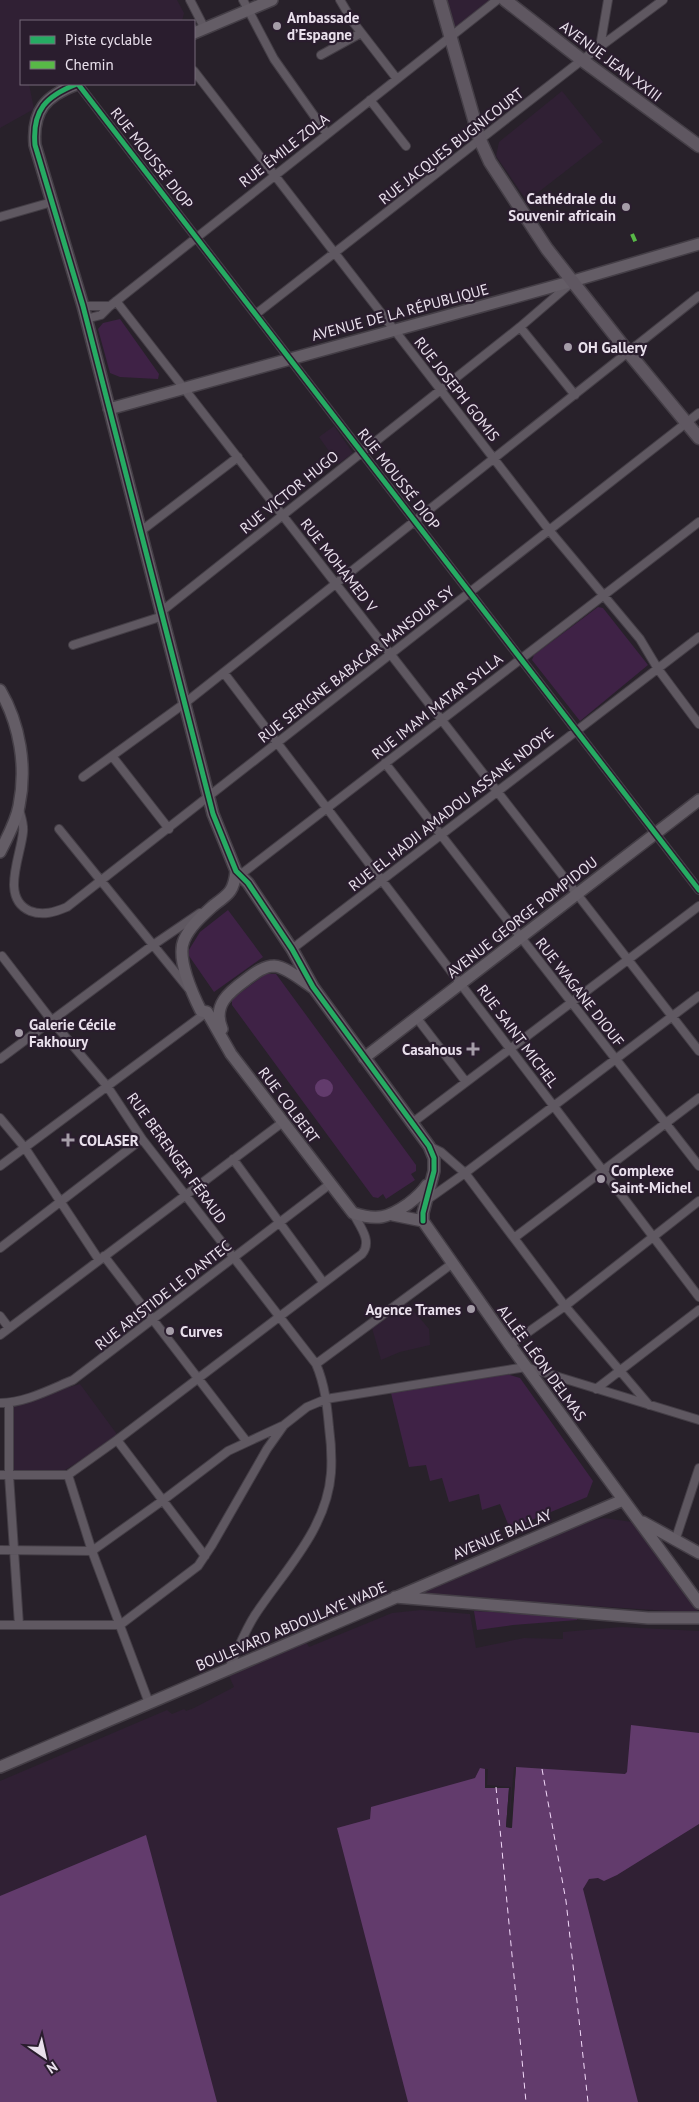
<svg xmlns="http://www.w3.org/2000/svg" width="699" height="2102" font-family="'PT Sans',sans-serif">
	<style>
		.built { fill: #302034 }
		.green { fill: #3f2246 }
		.water { fill: #623b6c }
		.pier { fill: #28212a }
		.lines { fill: none; stroke-linecap: round; stroke-linejoin: round }
		.ferry { stroke: #f3dafa; stroke-width: 1; stroke-dasharray: 6 5; stroke-linecap: butt }
		.street-casing { stroke: #443e46; stroke-width: 10 }
		.secondary-casing { stroke: #443e46; stroke-width: 14 }
		.primary-casing { stroke: #443e46; stroke-width: 15 }
		.street { stroke: #5f5861; stroke-width: 8 }
		.secondary { stroke: #645d66; stroke-width: 11 }
		.primary { stroke: #5f5761; stroke-width: 12 }
		.quiet { stroke: #58b947; stroke-width: 4; stroke-dasharray: 8 4; stroke-linecap: butt }
		.cycleway-casing { stroke: #2a1d2e; stroke-width: 8 }
		.cycleway { stroke: #26ab63; stroke-width: 5 }
		.poi-dot { fill: #a59da8; stroke: #2a1d2e; stroke-width: 2 }
		.labels { text-anchor: middle; dominant-baseline: central; stroke-width: 4.5; stroke-linejoin: round; paint-order: stroke }
		.poi-label { font-size: 15px; font-weight: bold; fill: #e9e0ec; stroke: #2a1d2e; text-anchor: start }
		.street-label { font-size: 15px; fill: #e9e0ec; stroke: #2a1d2e }
	</style>
	<rect width="100%" height="100%" fill="#28212a"/>
	<!-- built -->
	<path class="built" d="M0,0H177L184,13L182,21H21V84H29L34,109L0,128Z
		M444,0H493L453,31Z
		M562,91L603,142L527,201L496,156L499,142Z
		M334,426L353,453L338,464L319,437Z
		M407,1303L429,1329L430,1345L400,1352L381,1360L372,1328Z
		M80,1384L119,1437L65,1470L8,1471L7,1405Z
		M604,1518L632,1522L639,1528L699,1613L410,1594L591,1521Z
		M421,1610L470,1614L476,1648L524,1638L563,1639V1632L621,1627L699,1631V2102H0V1781L167,1710L172,1714L184,1709L186,1711L194,1708L234,1687L229,1676L306,1642L309,1647L392,1613Z"/>
	<!-- green -->
	<path class="green" d="M120,319L159,374L158,379L120,377L110,373L98,329L103,323Z
		M598,607L603,608L648,665L580,721L532,660L534,655Z
		M228,910L263,957L214,992L187,953L200,932Z
		M266,974H276L416,1165V1171L411,1174L415,1180L386,1199L383,1194L378,1198L373,1197L232,1005V999Z
		M503,1373L520,1378L593,1481L587,1497L510,1529L500,1504L482,1510L479,1494L449,1502L442,1478L430,1481L426,1465L409,1467L391,1393Z
		M474,1611L577,1617V1620L513,1625L477,1630Z"/>
	<!-- water -->
	<path class="water" d="M315 1088a9 9 0 1 1 18 0a9 9 0 1 1-18 0Z
		M631,1725L699,1733V1824L617,1875L604,1881L598,1878L589,1879L583,1889L638,2102H408L337,1828L370,1819L371,1807L475,1778L480,1768L485,1769V1788H509L506,1827L511,1828L516,1767L625,1774L627,1772Z
		M146,1835L217,2102H0V1896Z"/>
	<!-- pier -->
	<path class="pier" d="M514,1767H516L512,1828L506,1827L509,1788H485V1769H488L487,1785L511,1787L509,1825Z"/>
	<g class="lines">
		<!-- ferry -->
		<path class="ferry" d="M542,1769L566,1901L588,2102
			M496,1787L526,2102"/>
		<defs>
			<path id="street" d="M190,0L205,29
				M243,0L274,59L327,134
				M340,0L353,22L397,79
				M600,47L608,0
				M321,55L361,33
				M194,71L549,530L640,639L658,669L699,724
				M78,84L699,890
				M370,100L406,146
				M0,217L52,202
				M116,301L699,1051
				M83,306H110
				M256,314L582,60L663,0
				M86,319L101,315L110,306L497,0
				M520,327L575,395
				M141,531L238,457
				M162,611L520,327L570,284
				M73,645L163,616
				M224,673L699,1297
				M112,756L169,829
				M385,763L699,1166
				M83,777L185,703L699,296
				M19,809C21,817 24,824 23,832C21,856 0,898 30,911C43,916 55,912 67,907L699,413
				M59,829L188,988
				M240,875L699,522
				M292,949L699,637
				M2,956L52,1021L107,1086L142,1139L316,1364C325,1385 327,1405 329,1427C331,1442 332,1457 331,1473C327,1529 284,1571 255,1615C244,1632 237,1652 228,1670
				M416,1017L466,1082
				M0,1059L153,945L200,913
				M0,1118L25,1148L99,1260
				M412,1123L699,906
				M429,1146L441,1152L465,1173L565,1306L649,1405
				M233,1159L323,1282
				M0,1166L207,1012
				M427,1200L465,1173L699,996
				M514,1238L699,1098
				M0,1248L142,1139
				M104,1256L247,1442
				M0,1316L9,1328
				M0,1335L283,1122
				M510,1345L565,1306L699,1201
				M316,1364L453,1263
				M596,1389L699,1310
				M0,1403C25,1403 51,1389 73,1380L330,1184
				M9,1403V1475L19,1625
				M117,1440L205,1556
				M0,1475H68
				M68,1475L117,1440L362,1254C373,1241 359,1225 353,1213
				M68,1475L92,1551L149,1703
				M675,1541L699,1468
				M0,1550L92,1551L162,1501L228,1451L282,1426
				M0,1625H120L198,1566L212,1545L267,1449L284,1425L307,1407L326,1399L526,1367L699,1420"/>
			<path id="secondary" d="M194,33L272,0
				M77,84C46,96 32,110 35,145L83,306L213,814L236,871L248,883L292,949L313,987L429,1146L434,1158V1171L423,1213V1221
				M109,409L573,281L699,244
				M0,690C20,724 27,767 19,806C16,822 7,838 0,852
				M236,871C234,891 229,894 214,905C203,915 190,926 184,940C176,958 193,995 201,1011L207,1012L231,1054L353,1213C377,1221 388,1218 408,1204C416,1198 422,1193 427,1185
				M222,1029C212,1005 229,992 247,979C255,973 264,966 274,966C287,967 301,980 312,987
				M364,1058L699,800
				M393,1215L423,1221
				M423,1221L510,1345L699,1603
				M643,1522L699,1553
				M395,1597L648,1618H699
				M0,1767L623,1500"/>
			<path id="primary" d="M440,0L480,140L490,162L547,249L628,352L699,438
				M505,0L582,60L699,146"/>
		</defs>
		<!-- street casing -->
		<use href="#street" class="street-casing"/>
		<!-- secondary casing -->
		<use href="#secondary" class="secondary-casing"/>
		<!-- primary casing -->
		<use href="#primary" class="primary-casing"/>
		<!-- street -->
		<use href="#street" class="street"/>
		<!-- secondary -->
		<use href="#secondary" class="secondary"/>
		<!-- primary -->
		<use href="#primary" class="primary"/>
		<!-- quiet -->
		<path class="quiet" d="M632,234L636,243"/>
		<defs>
			<path id="cycleway" d="M77,84C46,96 32,110 35,145L83,306L213,814L236,871L248,883L292,949L313,987L429,1146L434,1158V1171L423,1213V1221
				M78,84L699,890"/>
		</defs>
		<!-- cycleway casing -->
		<use href="#cycleway" class="cycleway-casing"/>
		<!-- cycleway -->
		<use href="#cycleway" class="cycleway"/>
	</g>
	<!-- markers -->
	<g class="poi-dot">
		<circle cx="277" cy="26" r="5"/>
		<circle cx="626" cy="207" r="5"/>
		<circle cx="568" cy="347" r="5"/>
		<circle cx="19" cy="1033" r="5"/>
		<path d="M470.5 1041.5h5v5h5v5h-5v5h-5v-5h-5v-5h5z"/>
		<path d="M65.5 1132.5h5v5h5v5h-5v5h-5v-5h-5v-5h5z"/>
		<circle cx="601" cy="1179" r="5"/>
		<circle cx="471" cy="1309" r="5"/>
		<circle cx="170" cy="1331" r="5"/>
	</g>
	<g class="labels">
		<!-- poi labels -->
		<g class="poi-label">
			<text x="287" y="17">Ambassade<tspan x="287" dy="17">d’Espagne</tspan></text>
			<text x="616" y="198" text-anchor="end">Cathédrale du<tspan x="616" dy="17">Souvenir africain</tspan></text>
			<text x="578" y="347">OH Gallery</text>
			<text x="29" y="1024">Galerie Cécile<tspan x="29" dy="17">Fakhoury</tspan></text>
			<text x="462" y="1049" text-anchor="end">Casahous</text>
			<text x="79" y="1140">COLASER</text>
			<text x="611" y="1170">Complexe<tspan x="611" dy="17">Saint-Michel</tspan></text>
			<text x="461" y="1309" text-anchor="end">Agence Trames</text>
			<text x="180" y="1331">Curves</text>
		</g>
		<!-- street labels -->
		<g class="street-label">
			<text transform="translate(611 61) rotate(37)">AVENUE JEAN XXIII</text>
			<text transform="translate(451 146) rotate(-38)">RUE JACQUES BUGNICOURT</text>
			<text transform="translate(284 150) rotate(-38)">RUE ÉMILE ZOLA</text>
			<text transform="translate(152 158) rotate(52)">RUE MOUSSÉ DIOP</text>
			<text transform="translate(400 312) rotate(-15)">AVENUE DE LA RÉPUBLIQUE</text>
			<text transform="translate(457 389) rotate(52)">RUE JOSEPH GOMIS</text>
			<text transform="translate(399 479) rotate(52)">RUE MOUSSÉ DIOP</text>
			<text transform="translate(289 492) rotate(-39)">RUE VICTOR HUGO</text>
			<text transform="translate(339 565) rotate(52)">RUE MOHAMED V</text>
			<text transform="translate(356 664) rotate(-38)">RUE SERIGNE BABACAR MANSOUR SY</text>
			<text transform="translate(437 706) rotate(-38)">RUE IMAM MATAR SYLLA</text>
			<text transform="translate(451 809) rotate(-38)">RUE EL HADJI AMADOU ASSANE NDOYE</text>
			<text transform="translate(522 917) rotate(-38)">AVENUE GEORGE POMPIDOU</text>
			<text transform="translate(580 992) rotate(52)">RUE WAGANE DIOUF</text>
			<text transform="translate(518 1036) rotate(53)">RUE SAINT MICHEL</text>
			<text transform="translate(289 1105) rotate(53)">RUE COLBERT</text>
			<text transform="translate(177 1158) rotate(54)">RUE BERENGER FÉRAUD</text>
			<text transform="translate(163 1295) rotate(-38)">RUE ARISTIDE LE DANTEC</text>
			<text transform="translate(542 1363) rotate(54)">ALLÉE LÉON DELMAS</text>
			<text transform="translate(502 1534) rotate(-23)">AVENUE BALLAY</text>
			<text transform="translate(291 1626) rotate(-23)">BOULEVARD ABDOULAYE WADE</text>
		</g>
	</g>
	<!-- legend -->
	<rect x="20" y="20" width="175" height="65" fill="#2a1d2e" stroke="#766b7a"/>
	<rect x="30" y="36" width="25" height="8" fill="#26ab63" stroke="#766b7a"/>
	<text x="65" y="45" font-size="15" fill="#e9e0ec">Piste cyclable</text>
	<rect x="30" y="61" width="25" height="8" fill="#58b947" stroke="#766b7a"/>
	<text x="65" y="70" font-size="15" fill="#e9e0ec">Chemin</text>
	<!-- north arrow -->
	<g transform="translate(45 2057) rotate(146)" stroke="#2a1d2e" stroke-width="4" paint-order="stroke">
	<path d="M0-4L9 19L0 12L-9 19Z" fill="#e9e0ec"/>
	<text y="-8" font-size="14" font-weight="bold" text-anchor="middle" fill="#e9e0ec">N</text>
	</g>
</svg>
